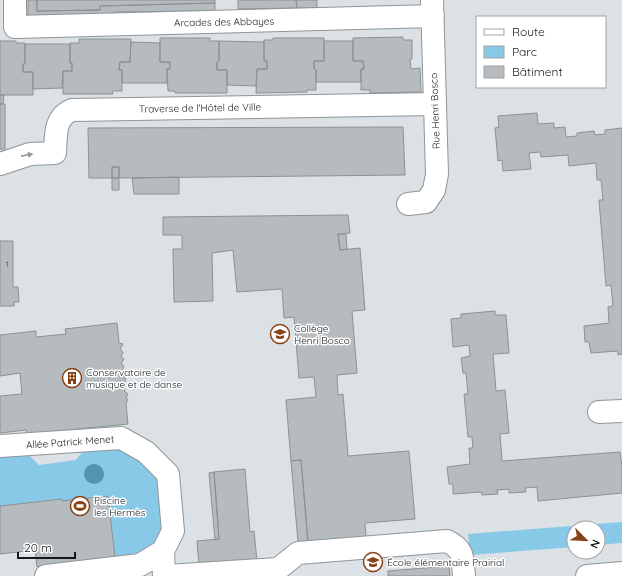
<svg xmlns="http://www.w3.org/2000/svg" width="622" height="576" font-family="Quicksand,sans-serif">
	<style>
		.green { fill: #88c9e8 }
		.water { fill: #5394b2 }
		.building { fill: #b5bbbe; stroke: #8c9194 }
		.lines { fill: none; stroke-linecap: round; stroke-linejoin: round }
		.minor-casing { stroke: #8f9598; stroke-width: 24 }
		.minor { stroke: #fff; stroke-width: 22 }
		.oneway { fill: #969798 }
		.labels { text-anchor: middle; dominant-baseline: central; stroke-width: 3; stroke-linejoin: round; paint-order: stroke }
		.number-label { font-size: 8px; fill: #3e4142 }
		.street-label { font-size: 10px; fill: #161819; stroke: #fff }
		.poi-label { font-size: 10px; fill: #161819; stroke: #fff; text-anchor: start }
	</style>
	<rect width="100%" height="100%" fill="#dbe1e4"/>
	<!-- green -->
	<path class="green" d="M116,447L142,458L158,481L163,531L154,547L141,554L115,558L35,550L0,554V455L27,453L39,465L76,460L84,450Z
		M622,522V543L598,545V528H574V547L470,555L468,534Z"/>
	<!-- water -->
	<path class="water" d="M84 474a10 10 0 1 1 20 0a10 10 0 1 1-20 0Z"/>
	<!-- building -->
	<path class="building" d="M28,0H37V11L100,10V6L215,3V18H200V11L114,12L115,19L28,20Z
		M37,0H215V3L100,6V10L37,11Z
		M238,0H296L297,8L238,9Z
		M296,0H317V8H297Z
		M403,37V40H412V59H410L411,69L420,68L421,92L370,93V90H361V69H364L363,61H353V38Z
		M160,38H210V41H219V61L217,62V70H227V93H175V91H168L167,69H170V62H160Z
		M273,38H324V61H314V69L316,70V90H307V92L256,93L257,69H267V61H264V40H273Z
		M79,39H131L130,62H120L119,70H122V91H112L113,94H63V71H72V63H70V43H79Z
		M0,41H16V43H25V64H23V72H33V95H0Z
		M219,41L264,42V61H267V69H257L256,86L227,85V70H217V62L219,61Z
		M324,41H353V61H363L364,69H361V82H316V70L314,69V61H324Z
		M131,42L160,43V62H170V69H167V83H122V70H119L120,62H130Z
		M25,44H70V63H72V71H63L62,88L33,89V72H23V64H25Z
		M0,95H4L3,104H0Z
		M0,104H5V149H0Z
		M537,113L538,124L554,123V128L565,127L566,137L577,136V133L594,131L595,135L605,134V130L622,128V354L618,355V351L591,353L589,342H585L584,326L609,323L608,307L613,306L611,285L606,286L599,200H603L601,180H597L596,163L569,166L568,155L541,157L540,152L529,153L531,169L503,171L502,160L498,161L495,128L499,127L498,116Z
		M403,127L405,175L119,178V167H112V178H89L88,128Z
		M112,167H119V178H112Z
		M179,177V194H134L132,178Z
		M112,178H119V190H112Z
		M348,215L350,233L338,234L340,250L360,248L365,310L352,311L357,373L337,375L338,395L343,394L348,456L409,451L415,519L365,523L366,537L308,542L301,460L291,461L286,400L316,397L314,377L299,378L294,317L284,318L282,289L237,292L233,250L212,253L213,301L174,302L173,249H182V235H163V217Z
		M338,234H346L347,249L340,250Z
		M0,241H13V287H18L19,302H14V306H0Z
		M495,311V315H506L509,353L493,354L496,391L505,390L509,433L500,434L502,461L620,452L622,466V493L538,501L537,487L525,488L526,492L509,493V489L497,490L498,494L482,495L481,492L453,494V484H449L447,467L470,464L469,448H473L472,437H468L464,394H468L466,373H463L461,358L470,356L469,345L453,347L451,319L461,318V314Z
		M117,323L119,343L123,344L120,349L123,352L121,357L124,359L121,364L124,366L122,371L126,373L123,377L126,379L123,385L126,386L124,391L128,394L126,398L128,400L126,403L128,424L27,434L26,430L0,433V396L22,394L20,373L0,376V335L36,331V337L66,334L65,329Z
		M301,460L308,542H298L291,461Z
		M245,469L250,532L254,531L257,561L199,566L197,541L219,539L214,472Z
		M214,472L219,539L215,540L209,473Z
		M108,496L115,558L37,567L35,550L0,554V506L62,499V501Z
		M449,566L450,576H388V571Z"/>
	<g class="lines">
		<defs>
			<path id="minor" d="M15,0V27L433,16
				M0,164L30,154L55,153C56,136 54,117 72,110L434,104
				M408,204L426,202L434,190L437,174L432,0
				M599,412L622,411
				M0,446L121,438L146,452L168,474L173,531L163,551L164,576
				M46,576L140,565L163,551
				M167,576L278,569L298,553L447,541C465,550 462,558 464,576
				M587,576L622,573"/>
		</defs>
		<!-- minor casing -->
		<use href="#minor" class="minor-casing"/>
		<!-- minor -->
		<use href="#minor" class="minor"/>
	</g>
	<!-- one-way arrows -->
	<defs><path id="oneway-solid" d="M-6-.8H1V-3.2L6.5 0L1 3.2V.8H-6Z"/></defs>
	<use class="oneway" href="#oneway-solid" transform="translate(27 155) rotate(-11)"/>
	<!-- icons -->
	<defs>
		<symbol id="school-ring" viewBox="-11 -11 22 22"><circle r="9.5" fill="#fff" stroke="#874317" stroke-width="1.5"/><path d="M0-5L7-2L0 1L-7-2ZM-4 1L0 2.5L4 1V4Q0 6-4 4Z" fill="#874317"/></symbol>
		<symbol id="building-ring" viewBox="-11 -11 22 22"><circle r="9.5" fill="#fff" stroke="#874317" stroke-width="1.5"/><path d="M-4-6H4V6H1V3H-1V6H-4ZM-2.5-4.3h1.7v1.8h-1.7ZM.8-4.3h1.7v1.8H.8ZM-2.5-1h1.7V.8h-1.7ZM.8-1h1.7V.8H.8Z" fill="#874317"/></symbol>
		<symbol id="stadium-ring" viewBox="-11 -11 22 22"><circle r="9.5" fill="#fff" stroke="#874317" stroke-width="1.5"/><path d="M0-5a6.5 5 0 1 0 0 10a6.5 5 0 1 0 0-10ZM-3.5-1.8h7v3.6h-7Z" fill="#874317"/></symbol>
	</defs>
	<g fill-rule="evenodd">
		<use href="#school-ring" x="269" y="323" width="22" height="22"/>
		<use href="#building-ring" x="61" y="367" width="22" height="22"/>
		<use href="#stadium-ring" x="69" y="495" width="22" height="22"/>
		<use href="#school-ring" x="362" y="551" width="22" height="22"/>
	</g>
	<g class="labels">
		<!-- number labels -->
		<g class="number-label">
			<text x="7" y="264">1</text>
		</g>
		<!-- street labels -->
		<g class="street-label">
			<text transform="translate(224 22) rotate(-1)">Arcades des Abbayes</text>
			<text transform="translate(200 108) rotate(-1)">Traverse de l'Hôtel de Ville</text>
			<text transform="translate(435 111) rotate(-92)">Rue Henri Bosco</text>
			<text transform="translate(70 442) rotate(-4)">Allée Patrick Menet</text>
		</g>
		<!-- poi labels -->
		<g class="poi-label">
			<text x="294" y="328">Collège<tspan x="294" dy="12">Henri Bosco</tspan></text>
			<text x="86" y="372">Conservatoire de<tspan x="86" dy="12">musique et de danse</tspan></text>
			<text x="94" y="500">Piscine<tspan x="94" dy="12">les Hermès</tspan></text>
			<text x="387" y="562">École élémentaire Prairial</text>
		</g>
	</g>
	<!-- legend -->
	<rect x="476" y="16" width="130" height="72" fill="#ffffff" stroke="#a2a3a3"/>
	<rect x="484" y="29" width="20" height="6" fill="#ffffff" stroke="#a2a3a3"/>
	<text x="512" y="36" font-size="12" fill="#161819">Route</text>
	<rect x="484" y="46" width="20" height="12" fill="#88c9e8" stroke="#a2a3a3"/>
	<text x="512" y="56" font-size="12" fill="#161819">Parc</text>
	<rect x="484" y="66" width="20" height="12" fill="#b5bbbe" stroke="#a2a3a3"/>
	<text x="512" y="76" font-size="12" fill="#161819">Bâtiment</text>
	<!-- north arrow -->
	<g transform="translate(586 540) rotate(114)"><circle r="19" fill="#ffffff" stroke="#a2a3a3"/>
	<path d="M0-3L7 15L0 10L-7 15Z" fill="#874317"/>
	<text y="-6" font-size="11" font-weight="bold" text-anchor="middle" fill="#161819">N</text>
	</g>
	<!-- scale -->
	<path d="M18 552v6h57v-6" fill="none" stroke="#161819" stroke-width="2"/>
	<text x="24" y="552" font-size="12" fill="#161819" stroke="#ffffff" stroke-width="3" paint-order="stroke">20 m</text>
</svg>
